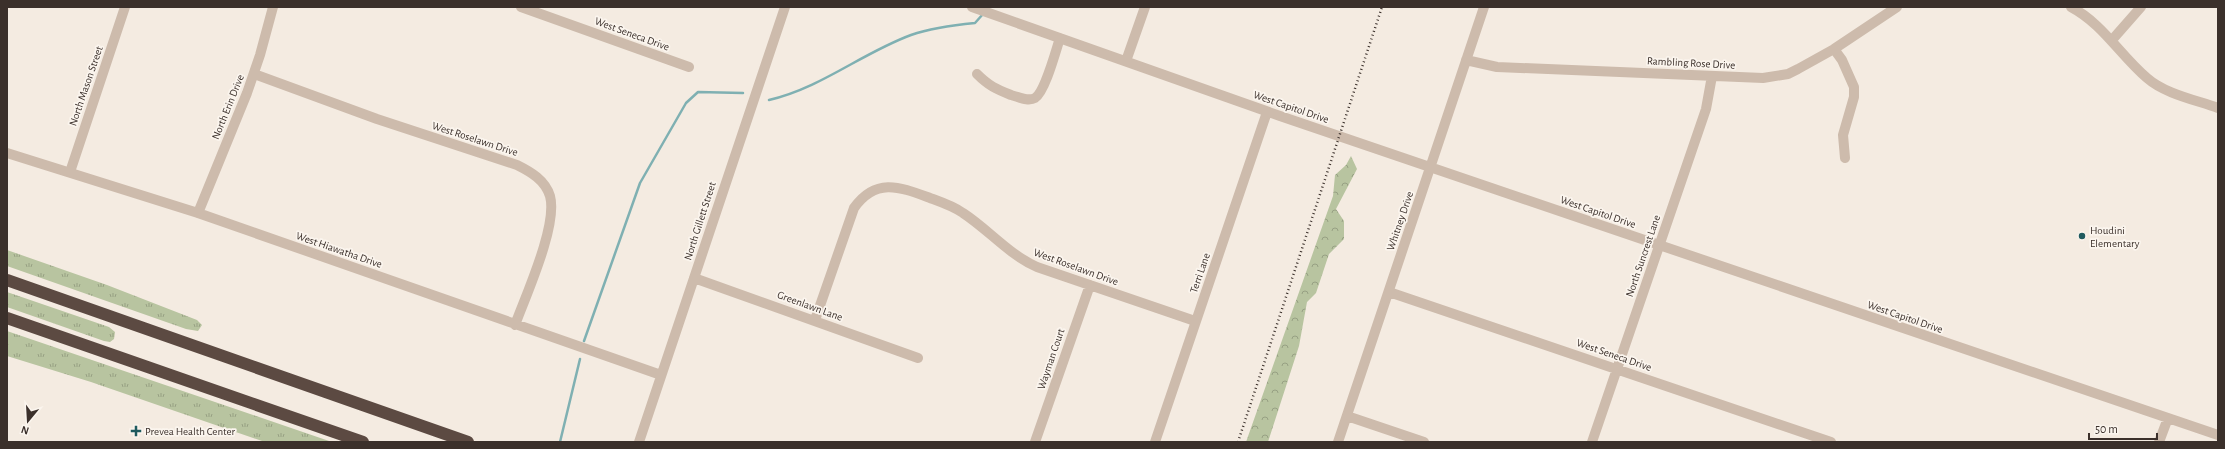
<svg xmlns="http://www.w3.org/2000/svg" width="2225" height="449" font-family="'Alegreya Sans',sans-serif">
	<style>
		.grass { fill: url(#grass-tufts) }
		.forest { fill: url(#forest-crowns) }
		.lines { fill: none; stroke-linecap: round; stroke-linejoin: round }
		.stream { stroke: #7fb0b2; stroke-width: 2.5 }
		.minor { stroke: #cdbbac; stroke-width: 10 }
		.highway { stroke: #5c4a42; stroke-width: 12 }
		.rail { stroke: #3b302b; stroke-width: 2.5; stroke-dasharray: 1 3; stroke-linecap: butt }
		.poi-dot { fill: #1f5a5e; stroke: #fbf5ee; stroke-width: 1.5 }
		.labels { text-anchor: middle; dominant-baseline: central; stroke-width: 3.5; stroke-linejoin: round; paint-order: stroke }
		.street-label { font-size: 11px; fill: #3b302b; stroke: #fbf5ee }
		.poi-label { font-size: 11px; fill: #3b302b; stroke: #fbf5ee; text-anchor: start }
	</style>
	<defs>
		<pattern id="grass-tufts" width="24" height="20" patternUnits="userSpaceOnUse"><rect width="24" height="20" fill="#b8c4a0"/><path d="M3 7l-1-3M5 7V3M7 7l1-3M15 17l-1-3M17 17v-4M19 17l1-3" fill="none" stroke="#97a083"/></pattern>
		<pattern id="forest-crowns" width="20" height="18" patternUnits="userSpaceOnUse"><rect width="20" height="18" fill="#b8c4a0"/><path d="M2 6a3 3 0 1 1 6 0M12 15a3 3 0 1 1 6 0" fill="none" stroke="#97a083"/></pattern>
	</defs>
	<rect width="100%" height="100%" fill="#f4ebe1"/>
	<!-- grass -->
	<path class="grass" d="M7,250L107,285L197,320L202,325L198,331L186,329L7,266Z
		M7,292L109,327L115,332L114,339L110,342L104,341L7,307Z
		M7,331L332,442H265L91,382L7,356Z"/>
	<!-- forest -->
	<path class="forest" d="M1351,156L1357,169L1336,209L1344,221V239L1329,254L1316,293L1307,302L1299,346L1268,442H1246L1333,196L1335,175L1346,165Z"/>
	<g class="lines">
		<!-- stream -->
		<path class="stream" d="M769,100C821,88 862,53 911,35C931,28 954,25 975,23L983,14
			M584,341L640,183L686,103L698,92L743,93
			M560,442L580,359"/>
		<!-- minor -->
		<path class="minor" d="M521,7L689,67
			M972,7L1280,116L2218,435
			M2071,7C2103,24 2120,55 2147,78C2165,94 2196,100 2218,108
			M2112,40L2141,7
			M1834,49L1842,60L1854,87V97L1843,135L1845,158
			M1466,60L1497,67L1763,78L1788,74L1798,69L1834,49L1897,7
			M1126,61L1145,7
			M254,74L377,119L517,165C531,172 545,180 550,196C558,225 526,295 515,325
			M977,74C989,86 996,89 1011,95C1019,97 1028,102 1035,98C1045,92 1056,50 1060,38
			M7,153L198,213L661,375
			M70,172L125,7
			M198,213L247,93L260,55L273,7
			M694,278L918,358
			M1389,292L1831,442
			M815,320L854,208C876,177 900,187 930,198C941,202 953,206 963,213C989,230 1008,254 1037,267L1195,321
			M1347,416L1424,442
			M639,442L785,7
			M1035,442L1090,285
			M1155,442L1267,112
			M1338,442L1484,7
			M1592,442L1706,109L1712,76
			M2159,442L2168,418"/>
		<!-- highway -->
		<path class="highway" d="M7,280L468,442
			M7,318L363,442"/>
		<!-- rail -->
		<path class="rail" d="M1238,442L1382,7"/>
	</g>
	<!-- markers -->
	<g class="poi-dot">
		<circle cx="2082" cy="236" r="4"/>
		<path d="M134 425h4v4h4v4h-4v4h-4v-4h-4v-4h4z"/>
	</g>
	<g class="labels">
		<!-- street labels -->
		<g class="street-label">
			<text transform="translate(632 34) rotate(20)">West Seneca Drive</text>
			<text transform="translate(1691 63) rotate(3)">Rambling Rose Drive</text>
			<text transform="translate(86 86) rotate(-71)">North Mason Street</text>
			<text transform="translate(228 107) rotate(-68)">North Erin Drive</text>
			<text transform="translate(1291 107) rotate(19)">West Capitol Drive</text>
			<text transform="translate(475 139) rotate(18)">West Roselawn Drive</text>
			<text transform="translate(1598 212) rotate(19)">West Capitol Drive</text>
			<text transform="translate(700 221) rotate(-72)">North Gillett Street</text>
			<text transform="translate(1400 221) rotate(-71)">Whitney Drive</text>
			<text transform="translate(339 250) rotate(19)">West Hiawatha Drive</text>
			<text transform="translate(1643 256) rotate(-71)">North Suncrest Lane</text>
			<text transform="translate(1076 267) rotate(20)">West Roselawn Drive</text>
			<text transform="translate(1200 273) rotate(-71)">Terri Lane</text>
			<text transform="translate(810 306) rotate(20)">Greenlawn Lane</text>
			<text transform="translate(1905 317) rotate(19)">West Capitol Drive</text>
			<text transform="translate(1614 355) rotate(19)">West Seneca Drive</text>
			<text transform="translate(1051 359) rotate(-71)">Wayman Court</text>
		</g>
		<!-- poi labels -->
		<g class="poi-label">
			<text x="2090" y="230">Houdini<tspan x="2090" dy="13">Elementary</tspan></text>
			<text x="145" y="431">Prevea Health Center</text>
		</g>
	</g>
	<!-- border -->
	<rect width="2225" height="449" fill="none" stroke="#3b302b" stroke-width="16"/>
	<!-- north arrow -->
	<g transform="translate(28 421) rotate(198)" stroke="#fbf5ee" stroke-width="3" paint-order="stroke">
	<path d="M0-3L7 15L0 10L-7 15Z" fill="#3b302b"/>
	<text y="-6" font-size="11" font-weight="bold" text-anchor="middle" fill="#3b302b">N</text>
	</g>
	<!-- scale -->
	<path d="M2089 433v6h68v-6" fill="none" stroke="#3b302b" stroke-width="2"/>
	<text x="2095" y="433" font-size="12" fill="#3b302b" stroke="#fbf5ee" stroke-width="3" paint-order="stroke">50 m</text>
</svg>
